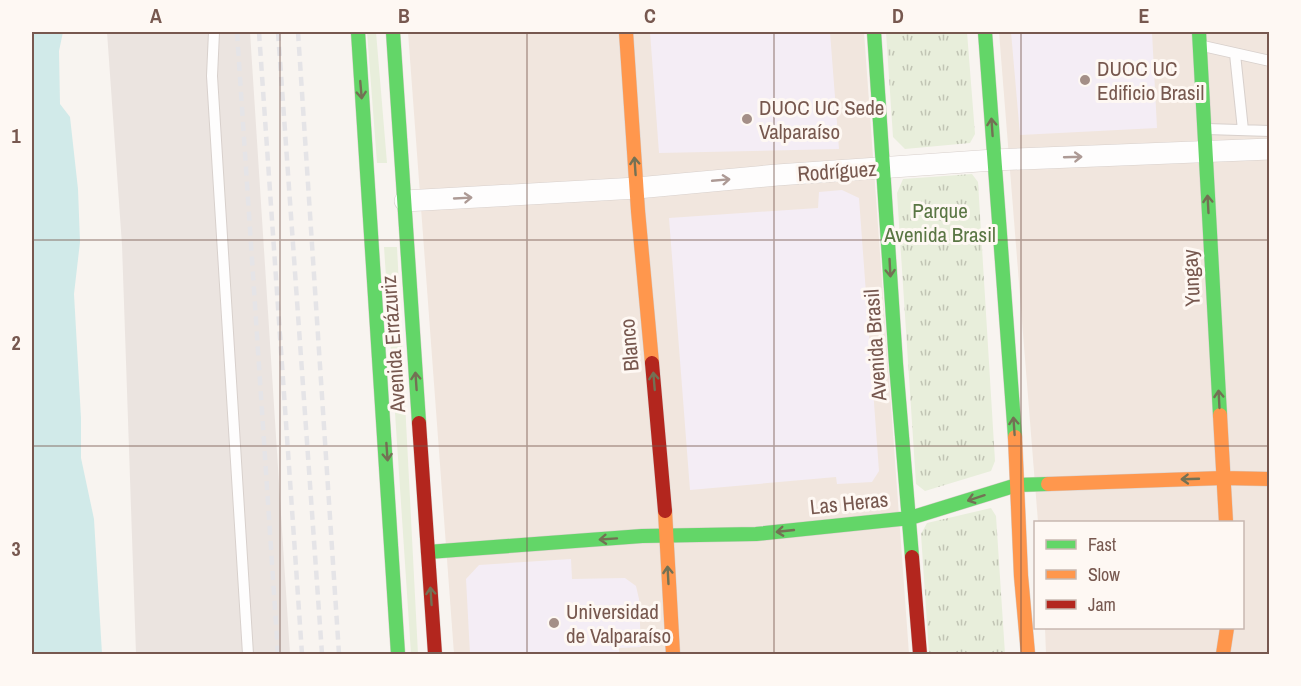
<svg xmlns="http://www.w3.org/2000/svg" width="1301" height="686" font-family="'Archivo Narrow',sans-serif">
	<style>
		.residential { fill: #f1e6de }
		.industrial { fill: #ebe4e0 }
		.education { fill: #f4edf5 }
		.green { fill: #e8eedb }
		.park { fill: url(#park-tufts) }
		.water { fill: #d1eae9 }
		.lines { fill: none; stroke-linecap: round; stroke-linejoin: round }
		.lane-casing { stroke: #d8d0cc; stroke-width: 12 }
		.street-casing { stroke: #d8d0cc; stroke-width: 22 }
		.fast-casing { stroke: #d8cfcb; stroke-width: 15 }
		.slow-casing { stroke: #d8cfcb; stroke-width: 15 }
		.jam-casing { stroke: #d8cfcb; stroke-width: 15 }
		.lane { stroke: #fefdfd; stroke-width: 10 }
		.street { stroke: #fefdfd; stroke-width: 21 }
		.fast { stroke: #63d668; stroke-width: 14 }
		.slow { stroke: #ff974d; stroke-width: 14 }
		.jam { stroke: #b3261e; stroke-width: 14 }
		.rail { stroke: #e5e4e7; stroke-width: 4.5; stroke-dasharray: 9 6; stroke-linecap: butt }
		.oneway { stroke: #737154 }
		.oneway2 { stroke: #ad9a95 }
		.grid { fill: none; stroke: #77584f; stroke-width: 1.5; stroke-opacity: 0.55 }
		.poi-dot { fill: #a48f87; stroke: #fef8f3; stroke-width: 2 }
		.labels { text-anchor: middle; dominant-baseline: central; stroke-width: 6; stroke-linejoin: round; paint-order: stroke }
		.poi-label { font-size: 21px; fill: #77584f; stroke: #fef8f3; text-anchor: start }
		.street-label { font-size: 21px; fill: #77584f; stroke: #fef8f3 }
		.park-label { font-size: 21px; fill: #5a7644; stroke: #fef8f3 }
		.neatline { fill: none; stroke: #77584f; stroke-width: 2 }
		.grid-label { font-size: 20px; text-anchor: middle; font-weight: bold; fill: #77584f }
	</style>
	<defs>
		<pattern id="park-tufts" width="24" height="20" patternUnits="userSpaceOnUse" patternTransform="scale(1.5)"><rect width="24" height="20" fill="#e8eedb"/><path d="M3 7l-1-3M5 7V3M7 7l1-3M15 17l-1-3M17 17v-4M19 17l1-3" fill="none" stroke="#c1c4b4"/></pattern>
	</defs>
	<rect width="100%" height="100%" fill="#f8f4f0"/>
	<!-- residential -->
	<path class="residential" d="M408,32H864L909,654H454Z
		M999,32H1269V654H1046L1045,628H1242V522H1038Z"/>
	<!-- industrial -->
	<path class="industrial" d="M107,32H250L290,654H136L122,245Z"/>
	<!-- education -->
	<path class="education" d="M650,32H830L839,149L659,153Z
		M1011,32H1152L1157,128L1020,135Z
		M842,190L859,198L879,471L872,482L837,484L836,477L690,490L669,218L818,208L819,192Z
		M571,559L572,579L625,578L636,586L639,599L641,647L619,648V654H470L466,579L479,565Z"/>
	<!-- green -->
	<path class="green" d="M367,32H376L387,163H377Z
		M384,247H397L418,654H411Z"/>
	<!-- park -->
	<path class="park" d="M886,32H967L975,134L970,143L905,149L893,137Z
		M972,174L978,182L995,461L991,471L925,491L916,484L897,193L903,179Z
		M991,508L996,516L1005,654H929L921,534L927,523Z"/>
	<!-- water -->
	<path class="water" d="M32,32H63L59,51L60,104L70,117L78,189L80,242L74,294L81,418V458L94,519L102,654H32Z"/>
	<g class="lines">
		<defs>
			<path id="lane" d="M214,32L212,76L248,654
				M1203,46L1270,61
				M1235,54L1243,130
				M1207,129L1270,131"/>
			<path id="street" d="M405,201L637,188L777,175L994,160L1270,149"/>
			<path id="fast" d="M358,32L398,654
				M393,32L419,423
				M874,32L896,364L912,557
				M985,32L1015,437
				M1199,32L1220,415
				M428,552L642,536L756,534L910,518L1017,485L1048,484"/>
			<path id="slow" d="M626,32L638,211L652,363
				M1220,415L1226,522
				M1015,437L1021,576L1028,654
				M1048,484L1223,478L1270,479
				M665,511L673,654
				M1223,654L1227,628"/>
			<path id="jam" d="M652,363L665,511
				M419,423L435,654
				M912,557L920,654"/>
		</defs>
		<!-- lane casing -->
		<use href="#lane" class="lane-casing"/>
		<!-- street casing -->
		<use href="#street" class="street-casing"/>
		<!-- fast casing -->
		<use href="#fast" class="fast-casing"/>
		<!-- slow casing -->
		<use href="#slow" class="slow-casing"/>
		<!-- jam casing -->
		<use href="#jam" class="jam-casing"/>
		<!-- lane -->
		<use href="#lane" class="lane"/>
		<!-- street -->
		<use href="#street" class="street"/>
		<!-- fast -->
		<use href="#fast" class="fast"/>
		<!-- slow -->
		<use href="#slow" class="slow"/>
		<!-- jam -->
		<use href="#jam" class="jam"/>
		<!-- rail -->
		<path class="rail" d="M237,32L278,654
			M259,32L302,654
			M278,32L322,654
			M298,32L339,654"/>
	</g>
	<!-- one-way arrows -->
	<defs><path id="oneway-shaft" d="M-6 0H5M1.5-3L5.5 0L1.5 3" fill="none" stroke-width="1.6" stroke-linecap="round" stroke-linejoin="round" transform="scale(1.5)"/></defs>
	<g class="oneway">
		<use href="#oneway-shaft" transform="translate(361 90) rotate(85)"/>
		<use href="#oneway-shaft" transform="translate(992 127) rotate(-94)"/>
		<use href="#oneway-shaft" transform="translate(635 166) rotate(-94)"/>
		<use href="#oneway-shaft" transform="translate(1208 204) rotate(-93)"/>
		<use href="#oneway-shaft" transform="translate(890 268) rotate(87)"/>
		<use href="#oneway-shaft" transform="translate(416 381) rotate(-94)"/>
		<use href="#oneway-shaft" transform="translate(654 381) rotate(-95)"/>
		<use href="#oneway-shaft" transform="translate(1219 399) rotate(-93)"/>
		<use href="#oneway-shaft" transform="translate(1014 426) rotate(-94)"/>
		<use href="#oneway-shaft" transform="translate(387 452) rotate(86)"/>
		<use href="#oneway-shaft" transform="translate(1190 479) rotate(178)"/>
		<use href="#oneway-shaft" transform="translate(976 498) rotate(162)"/>
		<use href="#oneway-shaft" transform="translate(785 531) rotate(174)"/>
		<use href="#oneway-shaft" transform="translate(608 539) rotate(176)"/>
		<use href="#oneway-shaft" transform="translate(668 575) rotate(-93)"/>
		<use href="#oneway-shaft" transform="translate(431 596) rotate(-94)"/>
	</g>
	<g class="oneway2">
		<use href="#oneway-shaft" transform="translate(1073 157) rotate(-2)"/>
		<use href="#oneway-shaft" transform="translate(721 180) rotate(-5)"/>
		<use href="#oneway-shaft" transform="translate(463 198) rotate(-3)"/>
	</g>
	<!-- grid -->
	<path class="grid" d="M280,32V654M527,32V654M774,32V654M1021,32V654M32,240H1270M32,446H1270"/>
	<!-- markers -->
	<g class="poi-dot">
		<circle cx="1085" cy="80" r="6"/>
		<circle cx="747" cy="119" r="6"/>
		<circle cx="554" cy="623" r="6"/>
	</g>
	<g class="labels">
		<!-- poi labels -->
		<g class="poi-label">
			<text x="1097" y="68">DUOC UC<tspan x="1097" dy="24">Edificio Brasil</tspan></text>
			<text x="759" y="107">DUOC UC Sede<tspan x="759" dy="24">Valparaíso</tspan></text>
			<text x="566" y="611">Universidad<tspan x="566" dy="24">de Valparaíso</tspan></text>
		</g>
		<!-- street labels -->
		<g class="street-label">
			<text transform="translate(837 171) rotate(-4)">Rodríguez</text>
			<text transform="translate(1191 278) rotate(-93)">Yungay</text>
			<text transform="translate(393 344) rotate(-94)">Avenida Errázuriz</text>
			<text transform="translate(629 345) rotate(-95)">Blanco</text>
			<text transform="translate(875 345) rotate(-94)">Avenida Brasil</text>
			<text transform="translate(849 503) rotate(-6)">Las Heras</text>
		</g>
		<!-- park labels -->
		<g class="park-label">
			<text x="940" y="210">Parque<tspan x="940" dy="24">Avenida Brasil</tspan></text>
		</g>
	</g>
	<!-- border -->
	<rect width="1301" height="686" fill="none" stroke="#fef8f3" stroke-width="66"/>
	<!-- legend -->
	<rect x="1034" y="521" width="210" height="108" fill="#fef8f3" stroke="#c8b8b1" stroke-width="1.5"/>
	<rect x="1046" y="540" width="30" height="9" fill="#63d668" stroke="#c8b8b1" stroke-width="1.5"/>
	<text x="1088" y="551" font-size="18" fill="#77584f">Fast</text>
	<rect x="1046" y="570" width="30" height="9" fill="#ff974d" stroke="#c8b8b1" stroke-width="1.5"/>
	<text x="1088" y="581" font-size="18" fill="#77584f">Slow</text>
	<rect x="1046" y="600" width="30" height="9" fill="#b3261e" stroke="#c8b8b1" stroke-width="1.5"/>
	<text x="1088" y="611" font-size="18" fill="#77584f">Jam</text>
	<rect x="33" y="33" width="1235" height="620" class="neatline"/>
	<g class="grid-label">
		<text x="156" y="23">A</text>
		<text x="404" y="23">B</text>
		<text x="650" y="23">C</text>
		<text x="898" y="23">D</text>
		<text x="1144" y="23">E</text>
		<text x="16" y="143">1</text>
		<text x="16" y="350">2</text>
		<text x="16" y="556">3</text>
	</g>
</svg>
